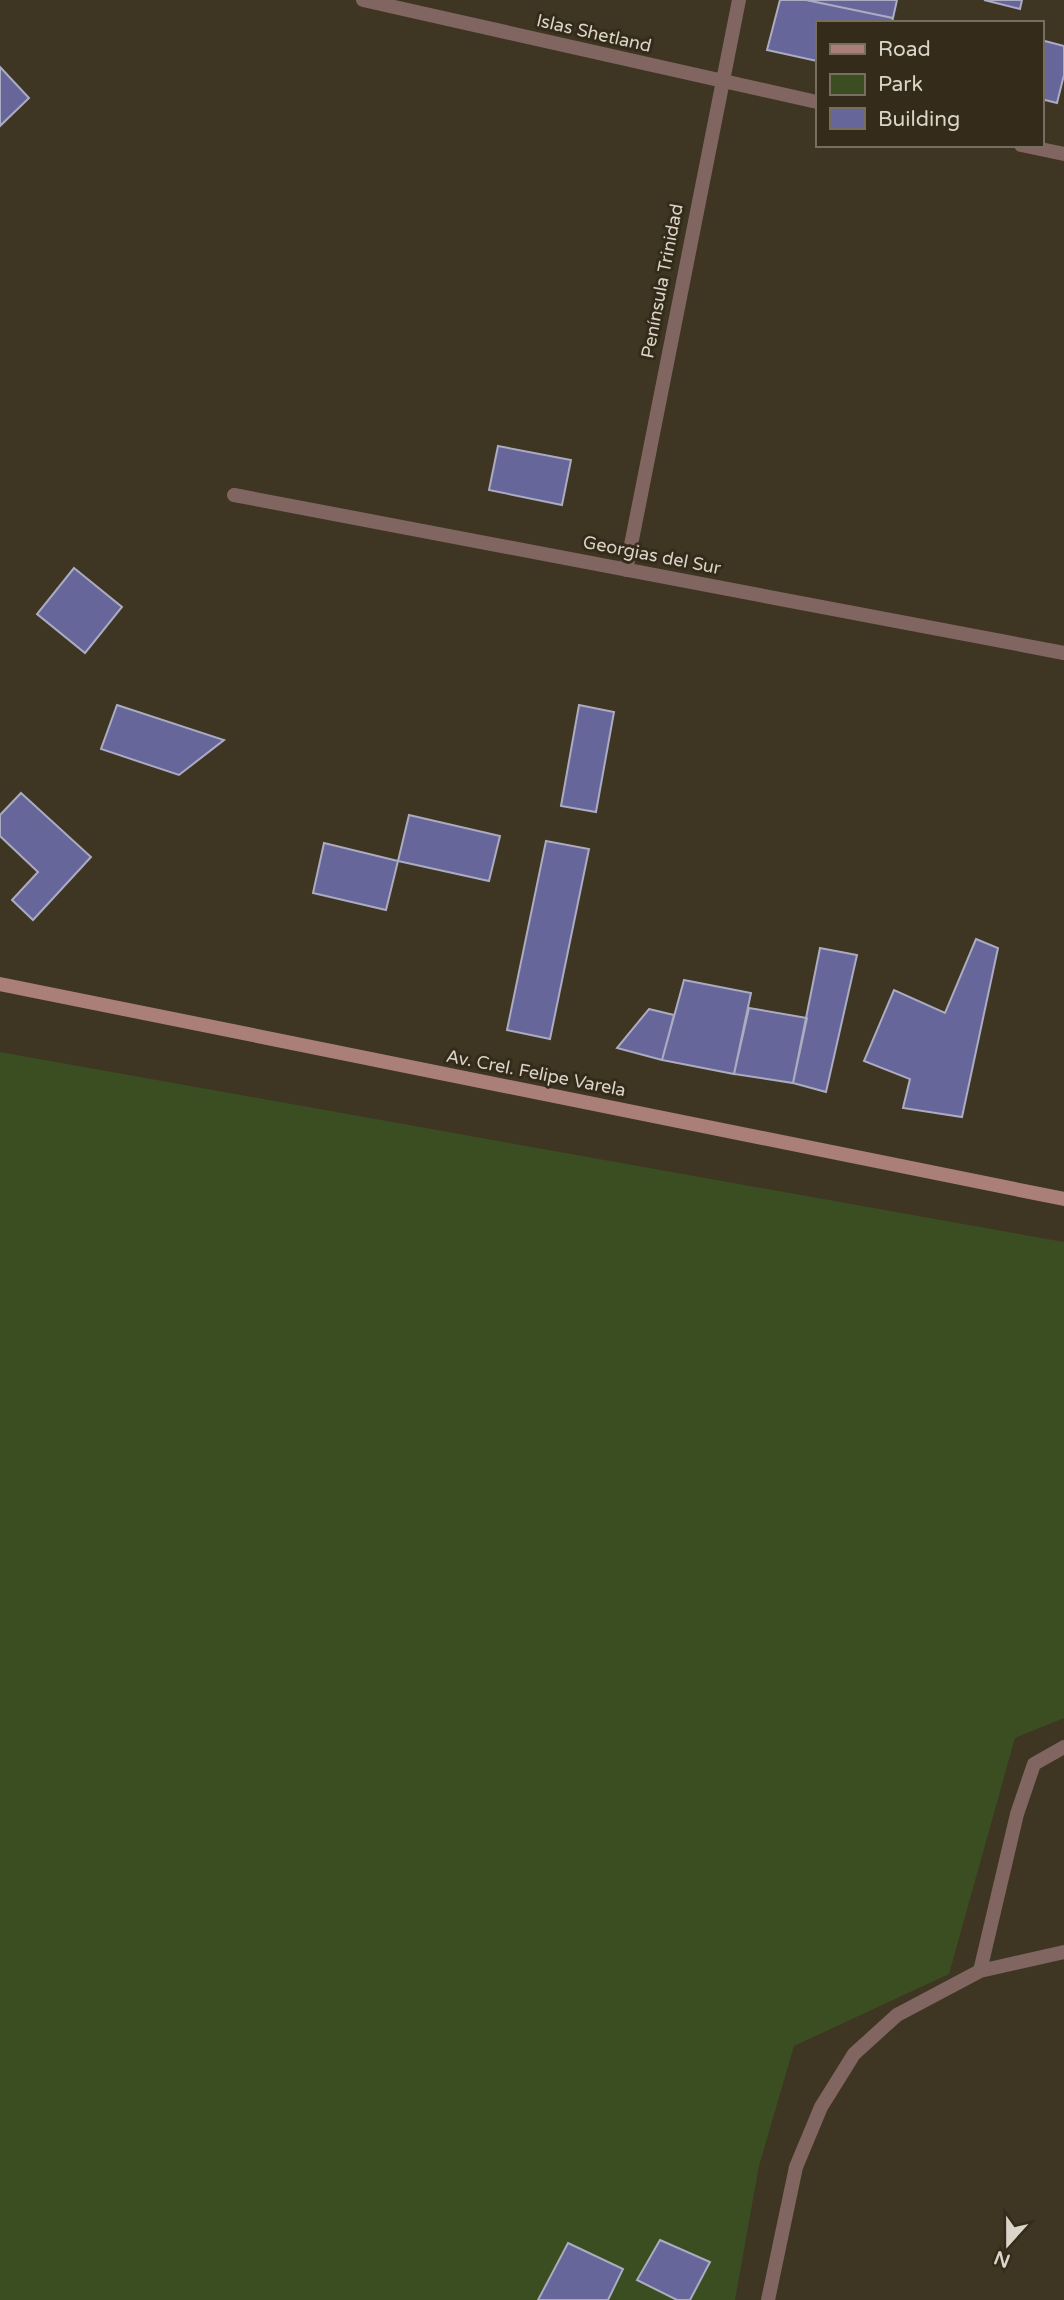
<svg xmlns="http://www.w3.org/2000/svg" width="1064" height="2300" font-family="'Varela Round',sans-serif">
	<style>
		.green { fill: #3a4e21 }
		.building { fill: #67669a; stroke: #abacc2; stroke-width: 2 }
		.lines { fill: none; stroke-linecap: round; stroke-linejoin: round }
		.minor { stroke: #816561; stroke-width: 14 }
		.secondary { stroke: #aa7f78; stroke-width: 14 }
		.labels { text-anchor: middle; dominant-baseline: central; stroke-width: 6; stroke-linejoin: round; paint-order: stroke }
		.street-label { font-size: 18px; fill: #dad4c9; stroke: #342b1a }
	</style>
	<rect width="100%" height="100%" fill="#3e3523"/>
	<!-- green -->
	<path class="green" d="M0,1052L1064,1242V1718L1015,1738L949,1974L794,2046L759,2166L735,2300H0Z"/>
	<!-- building -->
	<path class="building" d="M780,0H806L893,18L892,23H817V61L767,50Z
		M806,0H897L893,18Z
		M984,0H1022L1020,9Z
		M1041,40L1064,46V75L1057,103L1041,99Z
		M0,67L29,98L0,126Z
		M498,446L571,460L562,505L489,490Z
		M74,568L122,607L85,653L37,614Z
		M117,705L224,740L179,775L101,749Z
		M579,705L614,712L596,812L561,806Z
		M21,793L91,857L33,920L12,900L38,872L0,836V815Z
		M409,815L500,836L489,881L398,861Z
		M546,841L589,849L550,1039L507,1030Z
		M324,843L398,861L386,910L313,893Z
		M976,939L998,948L962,1117L903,1108L910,1079L864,1061L894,990L945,1013Z
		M820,948L857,955L826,1092L793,1083Z
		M684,980L751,993L734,1074L662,1060Z
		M749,1008L807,1018L793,1083L734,1074Z
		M649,1009L674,1015L662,1060L617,1048Z
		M660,2240L710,2262L690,2300H677L637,2280Z
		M568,2243L623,2269L608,2300H538Z"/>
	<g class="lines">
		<!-- minor -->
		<path class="minor" d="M363,0L817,102
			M1021,145L1064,154
			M234,495L1064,653
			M626,570L739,0
			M980,1971L1017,1814L1034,1764L1064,1747
			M768,2300L796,2167L821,2107L854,2054L897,2015L980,1971L1064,1952"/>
		<!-- secondary -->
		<path class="secondary" d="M0,984L1064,1199"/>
	</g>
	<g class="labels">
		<!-- street labels -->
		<g class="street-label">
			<text transform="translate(594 33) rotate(13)">Islas Shetland</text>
			<text transform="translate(662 281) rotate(-79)">Península Trinidad</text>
			<text transform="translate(652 555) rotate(11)">Georgias del Sur</text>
			<text transform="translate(536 1073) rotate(11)">Av. Crel. Felipe Varela</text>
		</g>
	</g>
	<!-- legend -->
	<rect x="816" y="21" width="228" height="126" fill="#342b1a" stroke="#766f60" stroke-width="2"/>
	<rect x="830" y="44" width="35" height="10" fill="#aa7f78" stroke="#766f60" stroke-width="2"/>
	<text x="878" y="56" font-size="21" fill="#dad4c9">Road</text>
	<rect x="830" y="74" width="35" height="21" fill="#3a4e21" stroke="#766f60" stroke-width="2"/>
	<text x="878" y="91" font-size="21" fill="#dad4c9">Park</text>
	<rect x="830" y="108" width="35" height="21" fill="#67669a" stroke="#766f60" stroke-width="2"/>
	<text x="878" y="126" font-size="21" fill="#dad4c9">Building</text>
	<!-- north arrow -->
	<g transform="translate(1008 2244) rotate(201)" stroke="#342b1a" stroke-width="5" paint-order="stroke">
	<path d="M0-5L12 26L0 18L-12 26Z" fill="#dad4c9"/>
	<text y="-10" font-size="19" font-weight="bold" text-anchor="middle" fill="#dad4c9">N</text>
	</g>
</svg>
